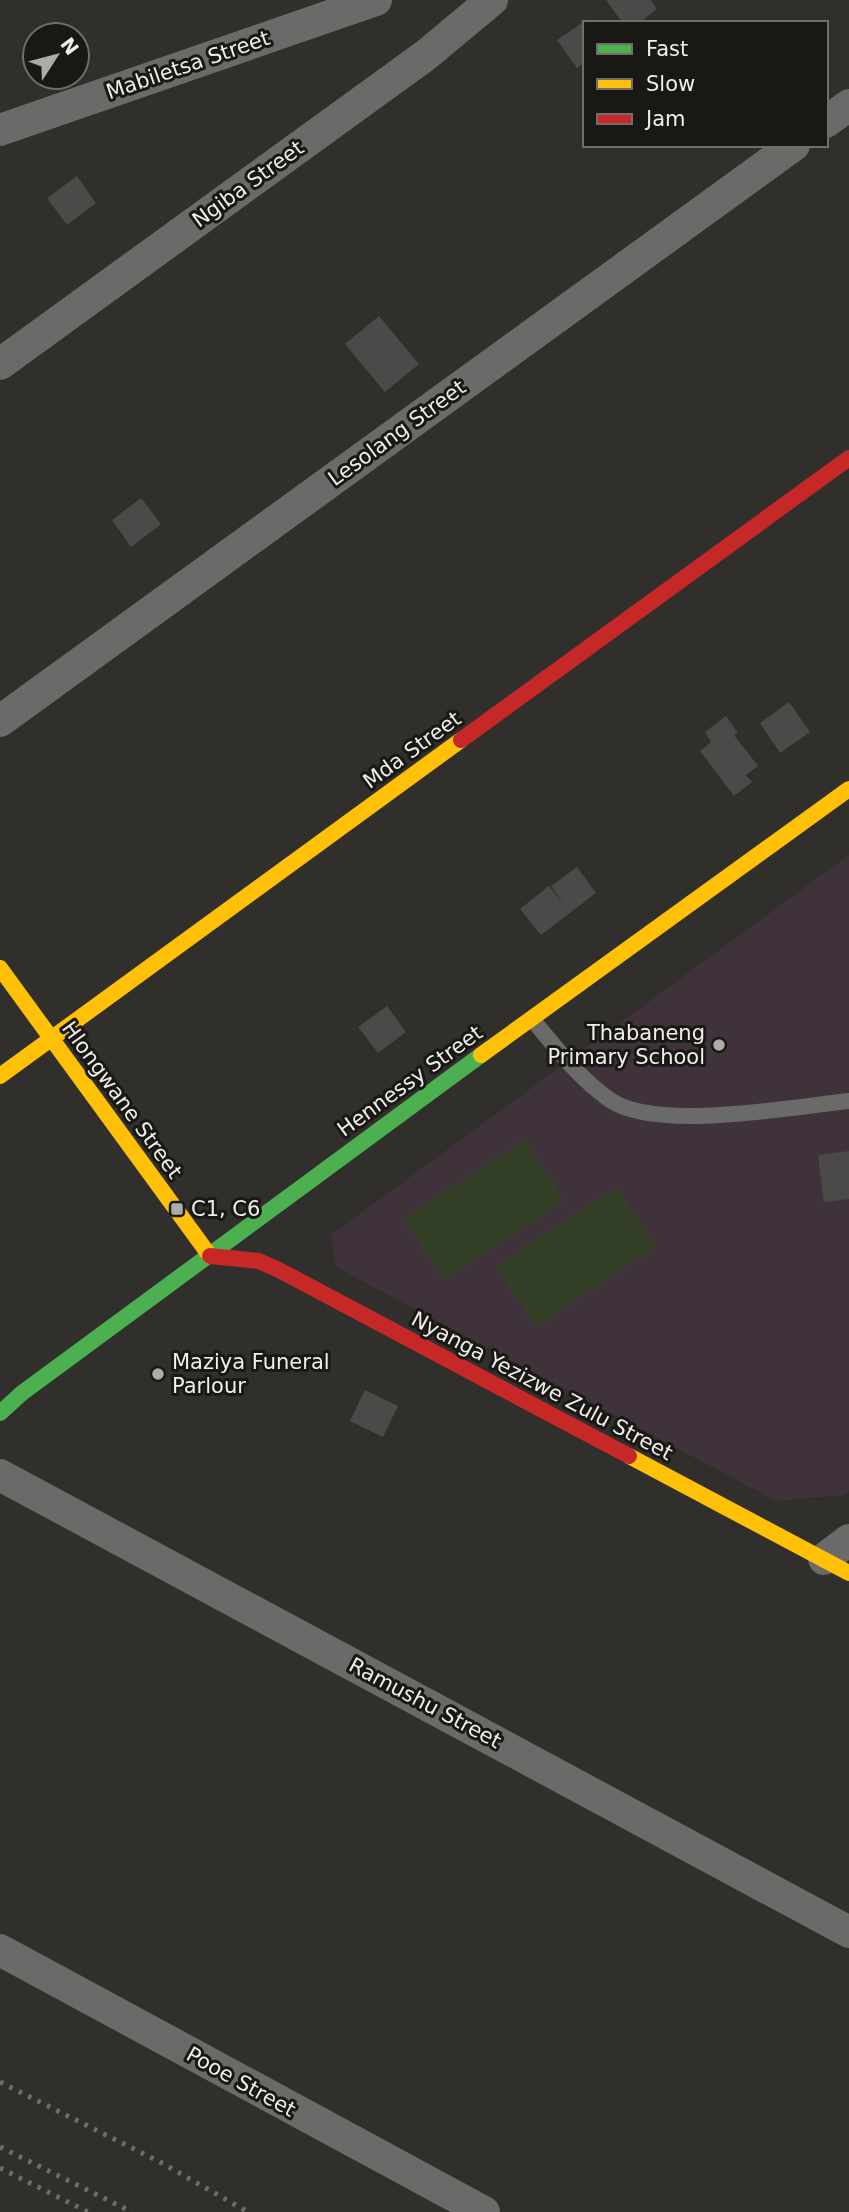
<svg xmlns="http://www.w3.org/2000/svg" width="849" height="2212" font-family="'DejaVu Sans',sans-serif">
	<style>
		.education { fill: #40323a }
		.green { fill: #343f27 }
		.building { fill: #4b4a49 }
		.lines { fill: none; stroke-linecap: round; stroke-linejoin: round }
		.lane { stroke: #6a6a68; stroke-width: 16 }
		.street { stroke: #6a6a68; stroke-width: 32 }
		.fast { stroke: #4caf50; stroke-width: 16 }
		.slow { stroke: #ffc107; stroke-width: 16 }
		.jam { stroke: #c62828; stroke-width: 16 }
		.rail { stroke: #6d6d6b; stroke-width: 5; stroke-dasharray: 3.5 7; stroke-linecap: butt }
		.poi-dot { fill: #adaba7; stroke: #191815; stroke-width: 2.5 }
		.labels { text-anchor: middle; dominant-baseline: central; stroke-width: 6; stroke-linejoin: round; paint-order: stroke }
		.street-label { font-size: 21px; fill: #f0eeea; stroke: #191815 }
		.poi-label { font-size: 21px; fill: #f0eeea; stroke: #191815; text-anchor: start }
	</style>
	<rect width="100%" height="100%" fill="#302f2b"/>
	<!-- education -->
	<path class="education" d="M849,855V1491L843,1495L776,1501L336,1267L331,1235Z"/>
	<!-- green -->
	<path class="green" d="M525,1139L565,1201L444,1281L403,1219Z
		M617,1187L656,1247L536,1327L496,1266Z"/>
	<!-- building -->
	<path class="building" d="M606,0H651L657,9L639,23H623Z
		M588,19L590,23H585V62L577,68L557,40Z
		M77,176L96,203L67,225L47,198Z
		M379,316L419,364L385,392L345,344Z
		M141,498L161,524L131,547L112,520Z
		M789,702L810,732L780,753L760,723Z
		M726,716L738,733L734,735L758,766L746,775L752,782L734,796L700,751L711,742L705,732Z
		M577,867L596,893L541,935L520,909L549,886L565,906L551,886Z
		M387,1006L406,1032L378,1053L358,1027Z
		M849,1151V1199L824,1202L818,1155Z
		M365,1390L398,1406L383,1437L350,1421Z"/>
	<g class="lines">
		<!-- lane -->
		<path class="lane" d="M532,1019C556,1048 579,1078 610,1100C656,1132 793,1107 849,1101"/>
		<!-- street -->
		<path class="street" d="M826,122L849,105
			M0,130L376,0
			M0,364L426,55L492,0
			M0,721L794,145
			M0,1475L849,1932
			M824,1559L849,1540
			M0,1950L484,2212"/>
		<!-- fast -->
		<path class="fast" d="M0,1413L22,1393L481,1055"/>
		<!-- slow -->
		<path class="slow" d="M0,968L210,1256
			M481,1055L849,789
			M0,1076L461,740
			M629,1456L849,1573"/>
		<!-- jam -->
		<path class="jam" d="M461,740L849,458
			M210,1256L259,1261L279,1270L629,1456"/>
		<!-- rail -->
		<path class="rail" d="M0,2082L160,2162L248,2212
			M0,2147L132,2212
			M0,2168L88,2212"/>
	</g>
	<!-- markers -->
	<g class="poi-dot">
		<circle cx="719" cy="1045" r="7"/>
		<rect x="170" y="1202" width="14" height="14" rx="3.5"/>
		<circle cx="158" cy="1374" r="7"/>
	</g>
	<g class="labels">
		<!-- street labels -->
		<g class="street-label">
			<text transform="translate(188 65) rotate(-19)">Mabiletsa Street</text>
			<text transform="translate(248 184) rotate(-36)">Ngiba Street</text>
			<text transform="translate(397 433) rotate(-36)">Lesolang Street</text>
			<text transform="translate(412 750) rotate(-36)">Mda Street</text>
			<text transform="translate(410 1081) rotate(-36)">Hennessy Street</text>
			<text transform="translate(122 1100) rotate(54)">Hlongwane Street</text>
			<text transform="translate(542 1386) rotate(28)">Nyanga Yezizwe Zulu Street</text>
			<text transform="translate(425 1703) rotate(28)">Ramushu Street</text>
			<text transform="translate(241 2082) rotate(29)">Pooe Street</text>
		</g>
		<!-- poi labels -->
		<g class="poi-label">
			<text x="705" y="1033" text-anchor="end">Thabaneng<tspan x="705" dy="24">Primary School</tspan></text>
			<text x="191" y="1209">C1, C6</text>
			<text x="172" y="1362">Maziya Funeral<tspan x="172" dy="24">Parlour</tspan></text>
		</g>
	</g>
	<!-- legend -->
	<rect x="583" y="21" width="245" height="126" fill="#191815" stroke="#6f6e6a" stroke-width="2"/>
	<rect x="597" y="44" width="35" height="10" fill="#4caf50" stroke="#6f6e6a" stroke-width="2"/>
	<text x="646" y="56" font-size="21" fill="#f0eeea">Fast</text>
	<rect x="597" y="79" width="35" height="10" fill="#ffc107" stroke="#6f6e6a" stroke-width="2"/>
	<text x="646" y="91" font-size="21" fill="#f0eeea">Slow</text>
	<rect x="597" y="114" width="35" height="10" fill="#c62828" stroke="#6f6e6a" stroke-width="2"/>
	<text x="646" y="126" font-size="21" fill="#f0eeea">Jam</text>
	<!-- north arrow -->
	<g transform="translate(56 56) rotate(54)"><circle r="33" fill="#191815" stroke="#6f6e6a" stroke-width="2"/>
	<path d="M0-5L12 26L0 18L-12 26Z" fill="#adaba7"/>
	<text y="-10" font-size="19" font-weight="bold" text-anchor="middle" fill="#f0eeea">N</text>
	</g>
</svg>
